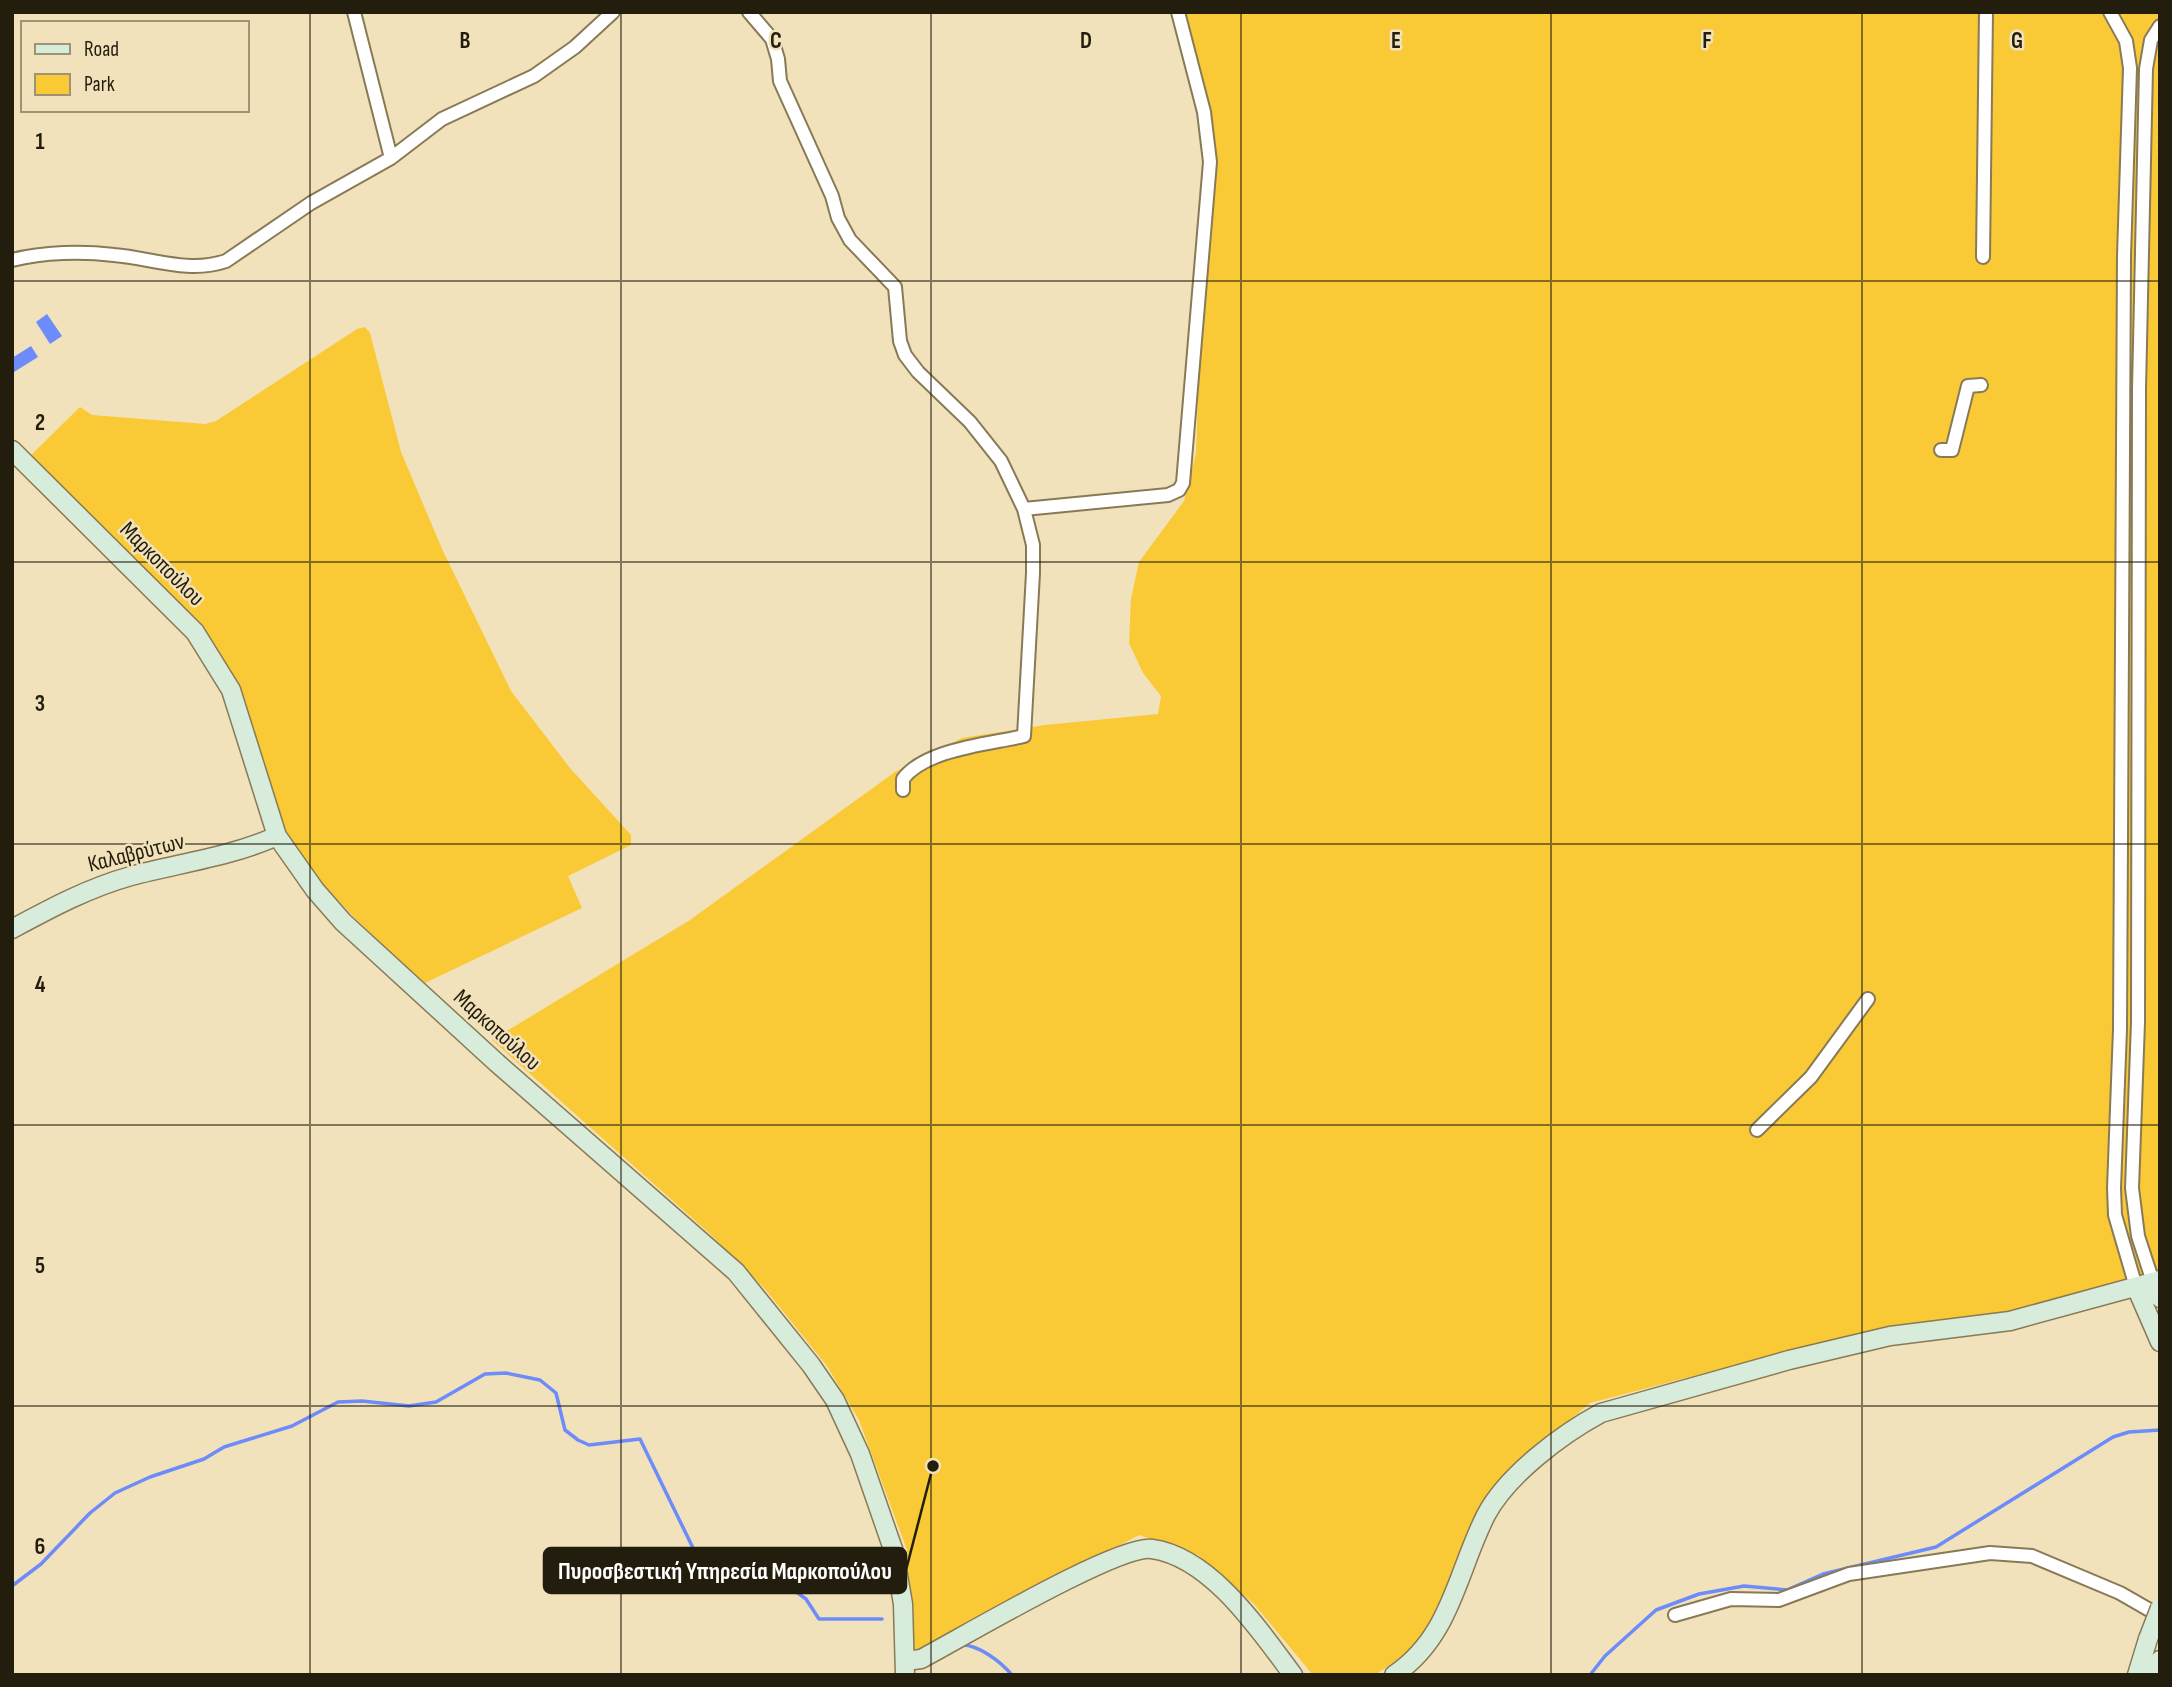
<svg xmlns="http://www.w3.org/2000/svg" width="2172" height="1687" font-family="'Sofia Sans Condensed',sans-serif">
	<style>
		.green { fill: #f9c936 }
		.water { fill: #6d8cf9 }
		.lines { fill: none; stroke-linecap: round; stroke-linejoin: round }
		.stream { stroke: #6d8cf9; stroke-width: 3.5 }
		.street-casing { stroke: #887a56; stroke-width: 16 }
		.secondary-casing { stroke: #887a56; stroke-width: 21 }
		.street { stroke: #fff; stroke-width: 12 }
		.secondary { stroke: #d7ecdb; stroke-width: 18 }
		.secondary-bridge-casing { stroke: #887a56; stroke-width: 21; stroke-linecap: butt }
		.secondary-bridge { stroke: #d7ecdb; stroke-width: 18 }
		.grid { fill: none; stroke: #231d0e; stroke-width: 2; stroke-opacity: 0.55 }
		.labels { text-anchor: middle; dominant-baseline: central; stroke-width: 5; stroke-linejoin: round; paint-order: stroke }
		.street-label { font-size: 23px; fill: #231d0e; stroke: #f2e2bb }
		.grid-label { font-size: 23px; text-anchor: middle; font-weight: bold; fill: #231d0e; stroke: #f2e2bb; stroke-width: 5; stroke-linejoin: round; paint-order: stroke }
		.leader { fill: none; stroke: #231d0e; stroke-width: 2.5 }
		.callout-dot { fill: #231d0e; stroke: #f2e2bb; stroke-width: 2.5 }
		.callout { fill: #231d0e; stroke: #231d0e; stroke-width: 2.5 }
		.callout-label { font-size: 24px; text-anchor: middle; font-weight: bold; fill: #fff }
	</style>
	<rect width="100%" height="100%" fill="#f2e2bb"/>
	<!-- green -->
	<path class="green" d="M1182,12H2160V1269L2100,1292L2014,1316L1917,1326L1827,1341L1590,1403L1524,1458L1432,1622L1409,1652L1375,1675H1313L1254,1604L1198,1555L1139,1535L913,1655L907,1550L859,1420L827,1366L765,1289L709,1233L492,1040L690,920L895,772L962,738L1045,725L1158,714L1161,696L1143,673L1129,643L1131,599L1139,562L1184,501L1196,453L1200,339L1214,168Z
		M365,327L370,333L401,452L443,551L511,691L570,768L631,835V845L568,876L582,908L425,983C376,939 324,893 288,838C259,771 252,693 207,635L28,458L80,407L92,415L205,424L216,421L357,329Z"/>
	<!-- water -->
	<path class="water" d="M47,314L62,336L50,344L36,322Z
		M31,346L38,357L14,372L12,358Z"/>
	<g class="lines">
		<!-- stream -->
		<path class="stream" d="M12,1586L41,1564L90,1513L115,1493L150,1477L204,1459L224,1447L292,1426L338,1402L362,1401L409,1406L436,1402L485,1374L506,1373L540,1380L556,1393L565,1430L578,1440L589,1445L640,1439L694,1550L707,1558L795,1591L806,1599L819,1619H882
			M961,1645C978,1644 1001,1662 1012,1675
			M1590,1675L1605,1656L1656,1610L1699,1594L1744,1586L1787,1590L1823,1574L1936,1547L2113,1437L2129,1432L2160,1430"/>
		<defs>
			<path id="street" d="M354,12L391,158
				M749,12L772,39L778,59L780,81L832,196L838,218L850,240L895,287L900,341L905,355L918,372L970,422L1001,461L1024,509L1033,545V573L1024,736C990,744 925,749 903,779V790
				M2110,12L2126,41L2130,68L2124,256L2120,1029L2114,1188L2115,1215L2136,1287
				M1983,257L1986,12
				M12,260C44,252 82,251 114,255C152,258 188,274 226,261L311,203L391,158L442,119L534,76L575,47L613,12
				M1941,450H1952L1968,386L1981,385
				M1024,509L1168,495L1179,490L1183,483L1210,162L1204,112L1178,12
				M1757,1130L1811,1077L1868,999
				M2153,1282L2138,1236L2132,1188L2138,1022L2139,389L2146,69L2151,40L2160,26
				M1675,1615L1731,1599L1779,1600L1849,1574L1990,1553L2032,1556L2120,1593L2160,1616"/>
			<path id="secondary" d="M12,450L195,632L231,690L277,836L315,890L343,922L497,1063L736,1272L811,1365L835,1400L860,1454L894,1552L903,1604L905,1675
				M12,929C51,908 88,888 131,876C180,863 230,857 277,836
				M2153,1282L2160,1298
				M2136,1287L2160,1342
				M906,1661L921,1659C961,1638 1119,1544 1152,1549C1211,1557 1260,1631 1293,1675
				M1394,1675C1451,1637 1457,1572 1486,1515C1507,1475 1562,1434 1601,1413L1789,1360L1890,1336L2010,1321L2160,1280
				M2137,1675L2148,1639
				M2155,1675L2160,1660"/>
		</defs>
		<!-- street casing -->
		<use href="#street" class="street-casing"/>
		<!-- secondary casing -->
		<use href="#secondary" class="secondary-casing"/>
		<!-- street -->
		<use href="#street" class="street"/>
		<!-- secondary -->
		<use href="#secondary" class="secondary"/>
		<defs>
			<path id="secondary-bridge" d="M2148,1639L2160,1608"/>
		</defs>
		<!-- secondary-bridge casing -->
		<use href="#secondary-bridge" class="secondary-bridge-casing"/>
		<!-- secondary-bridge -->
		<use href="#secondary-bridge" class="secondary-bridge"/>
	</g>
	<!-- grid -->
	<path class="grid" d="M310,12V1675M621,12V1675M931,12V1675M1241,12V1675M1551,12V1675M1862,12V1675M12,281H2160M12,562H2160M12,844H2160M12,1125H2160M12,1406H2160"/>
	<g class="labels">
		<!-- street labels -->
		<g class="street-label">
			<text transform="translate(162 564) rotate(45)">Μαρκοπούλου</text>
			<text transform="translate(136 853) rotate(-14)">Καλαβρύτων</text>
			<text transform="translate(497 1030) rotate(42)">Μαρκοπούλου</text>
		</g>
	</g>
	<g class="grid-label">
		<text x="465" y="48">B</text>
		<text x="776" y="48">C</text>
		<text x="1086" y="48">D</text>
		<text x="1396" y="48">E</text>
		<text x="1707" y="48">F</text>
		<text x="2017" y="48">G</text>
		<text x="40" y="149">1</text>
		<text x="40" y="430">2</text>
		<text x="40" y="711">3</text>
		<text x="40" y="992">4</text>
		<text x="40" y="1273">5</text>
		<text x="40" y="1554">6</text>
	</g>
	<!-- callouts -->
	<path class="leader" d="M933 1466L906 1570"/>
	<circle class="callout-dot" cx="933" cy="1466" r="7"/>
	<rect class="callout" x="544" y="1548" width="362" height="45" rx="7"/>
	<g class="callout-label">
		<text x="725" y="1579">Πυροσβεστική Υπηρεσία Μαρκοπούλου</text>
	</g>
	<!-- border -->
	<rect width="2172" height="1687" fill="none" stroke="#231d0e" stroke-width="28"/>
	<!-- legend -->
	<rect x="21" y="21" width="228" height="91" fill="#f2e2bb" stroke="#9f9376" stroke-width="2"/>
	<rect x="35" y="44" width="35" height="10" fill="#d7ecdb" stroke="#9f9376" stroke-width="2"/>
	<text x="84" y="56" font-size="21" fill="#231d0e">Road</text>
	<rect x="35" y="74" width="35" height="21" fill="#f9c936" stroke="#9f9376" stroke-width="2"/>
	<text x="84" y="91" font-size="21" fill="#231d0e">Park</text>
</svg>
